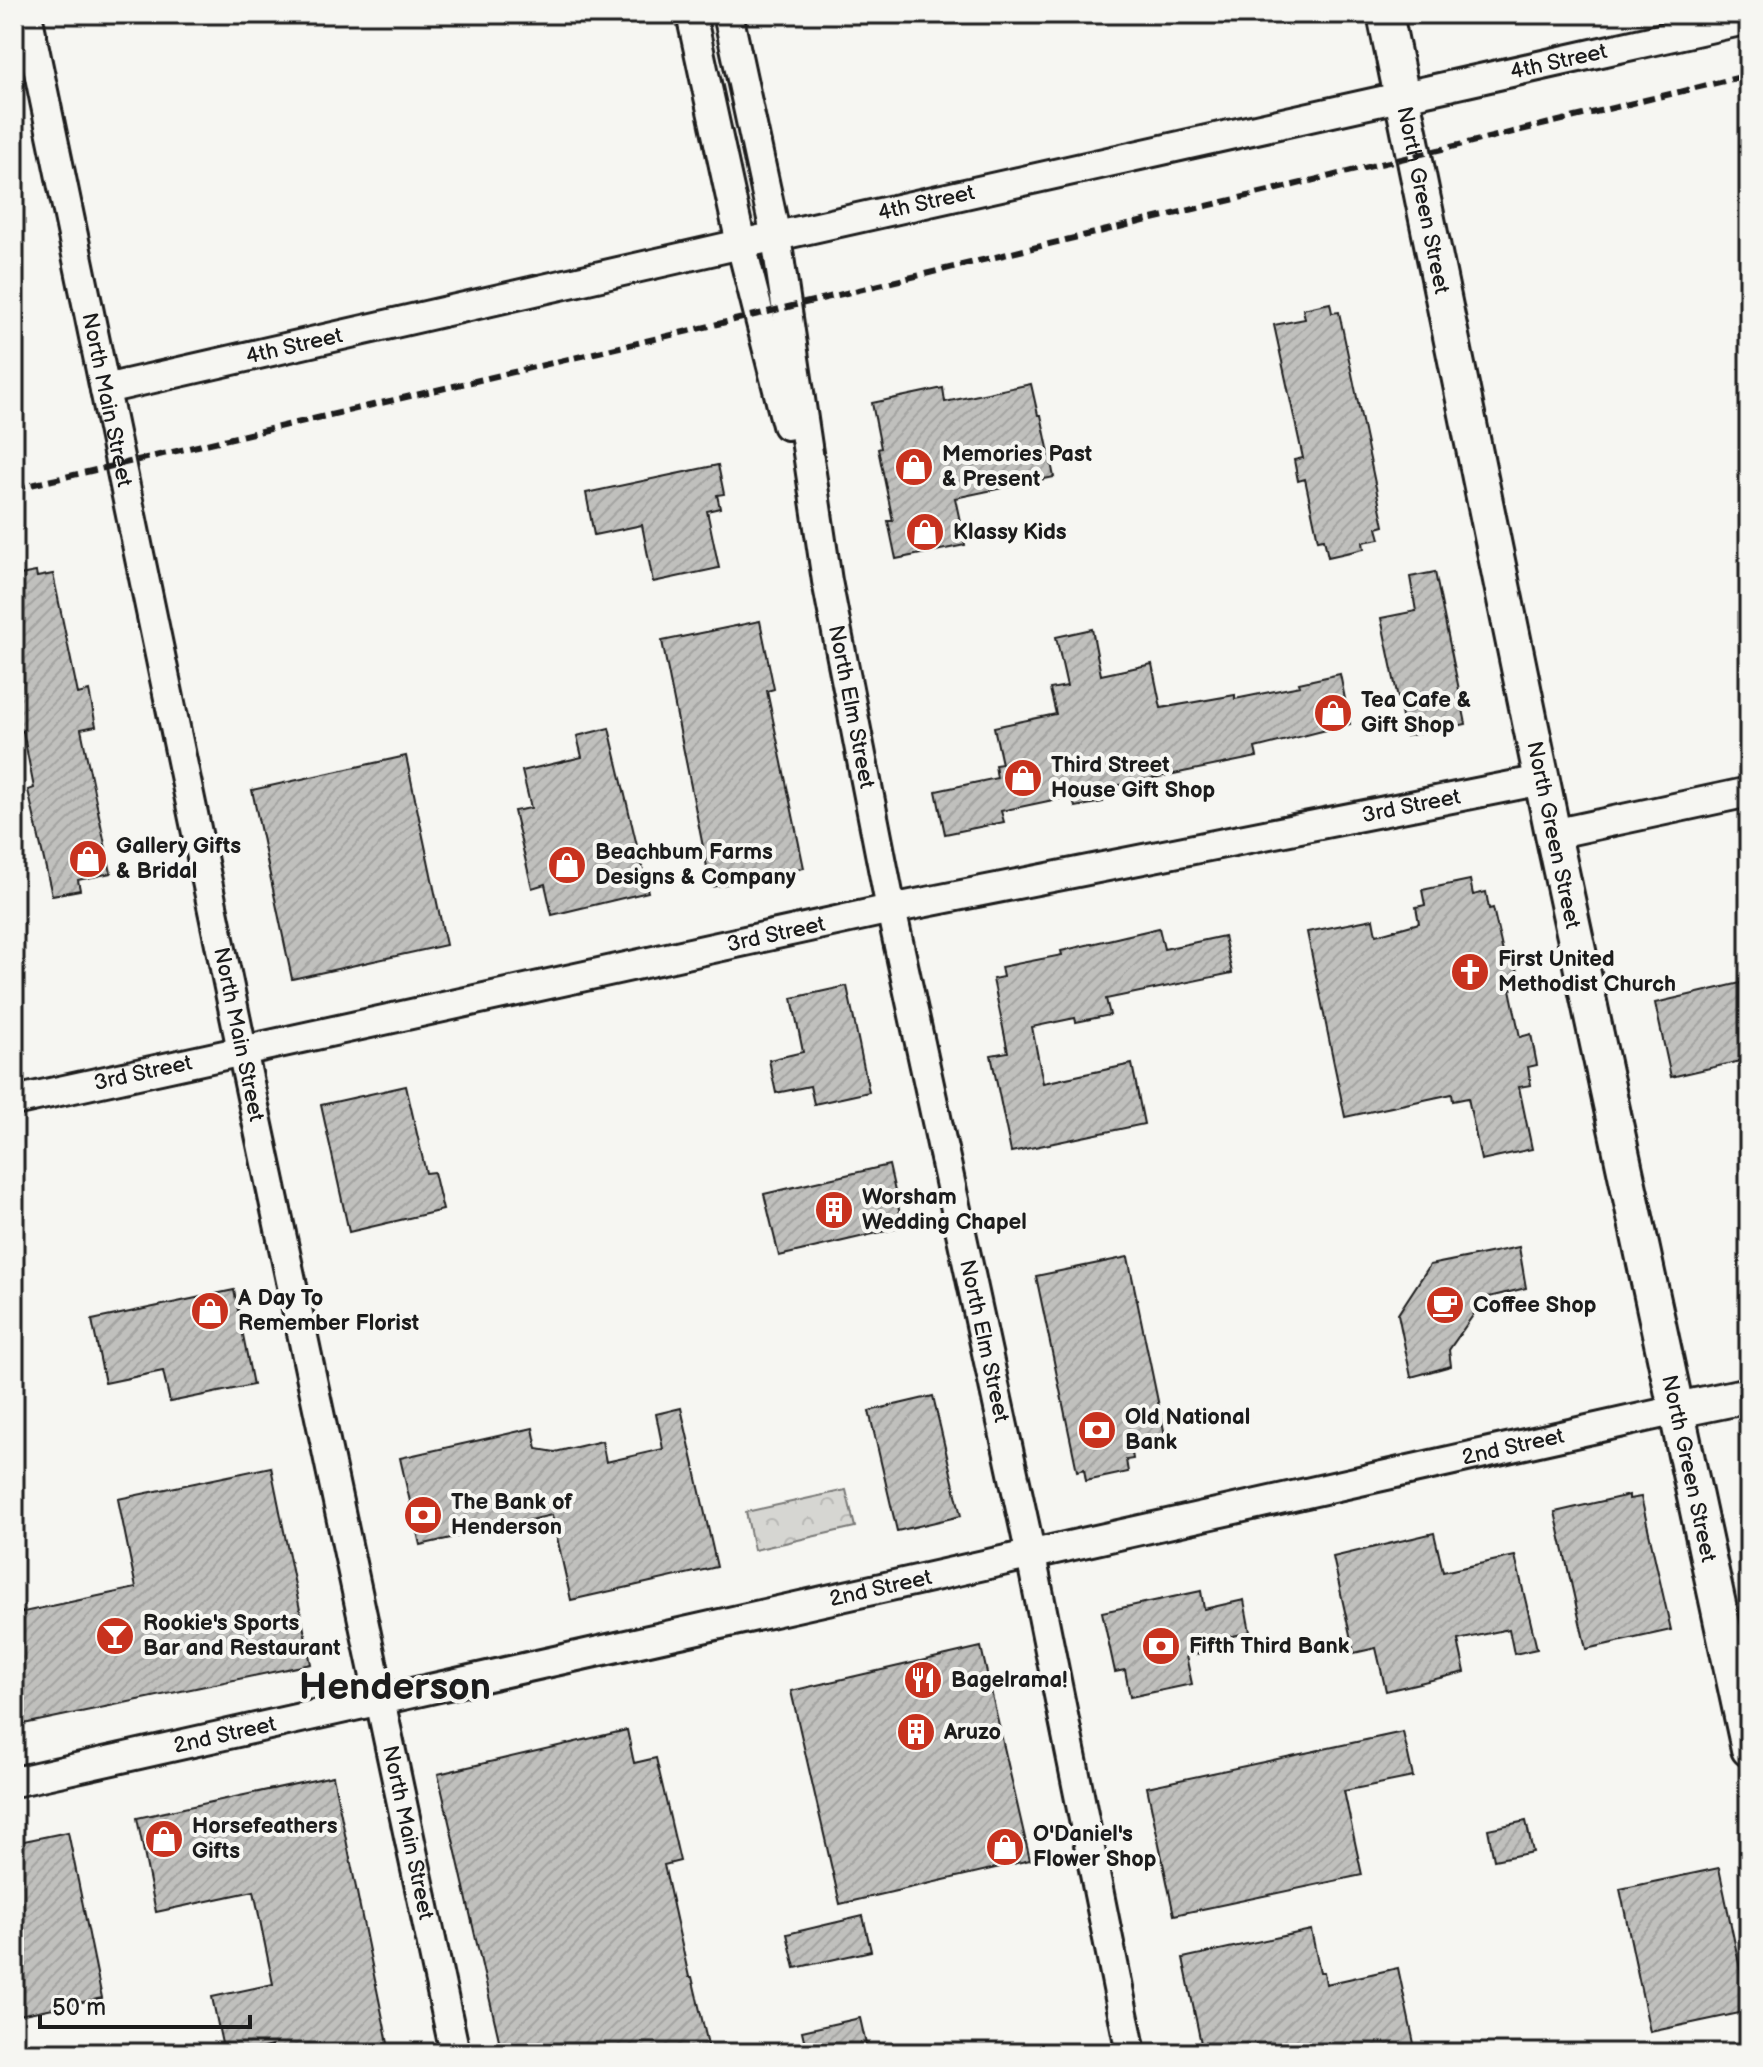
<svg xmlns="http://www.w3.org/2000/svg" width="1763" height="2067" font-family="'Balsamiq Sans',sans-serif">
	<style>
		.park { fill: url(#park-crowns); stroke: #797977; stroke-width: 2 }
		.building { fill: url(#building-hatch); stroke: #1c1c1c; stroke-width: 2 }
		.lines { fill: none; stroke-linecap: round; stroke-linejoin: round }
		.minor-casing { stroke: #1c1c1c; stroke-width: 34 }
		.major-casing { stroke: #1c1c1c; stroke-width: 40 }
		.minor { stroke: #f6f6f2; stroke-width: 28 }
		.major { stroke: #f6f6f2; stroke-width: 34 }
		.rail { stroke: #1c1c1c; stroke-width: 6; stroke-dasharray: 12 6; stroke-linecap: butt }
		.labels { text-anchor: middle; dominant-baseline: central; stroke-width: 8; stroke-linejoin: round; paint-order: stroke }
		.street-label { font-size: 22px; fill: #1c1c1c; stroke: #f6f6f2 }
		.poi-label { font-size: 22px; font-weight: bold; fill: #1c1c1c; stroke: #f6f6f2; text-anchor: start }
		.town-label { font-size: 38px; font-weight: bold; fill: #1c1c1c; stroke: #f6f6f2 }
	</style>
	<defs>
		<pattern id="park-crowns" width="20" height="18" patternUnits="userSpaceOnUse" patternTransform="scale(2)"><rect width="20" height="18" fill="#d6d6d2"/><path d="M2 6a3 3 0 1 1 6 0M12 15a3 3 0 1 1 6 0" fill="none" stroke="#b7b7b4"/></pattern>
		<pattern id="building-hatch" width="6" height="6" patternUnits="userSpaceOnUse" patternTransform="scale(2)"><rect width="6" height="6" fill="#c0c0bd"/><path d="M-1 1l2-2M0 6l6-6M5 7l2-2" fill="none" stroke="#a4a4a2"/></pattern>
	</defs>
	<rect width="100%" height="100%" fill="#f6f6f2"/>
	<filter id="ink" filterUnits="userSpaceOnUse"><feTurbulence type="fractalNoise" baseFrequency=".0125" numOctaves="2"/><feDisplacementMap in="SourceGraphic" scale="16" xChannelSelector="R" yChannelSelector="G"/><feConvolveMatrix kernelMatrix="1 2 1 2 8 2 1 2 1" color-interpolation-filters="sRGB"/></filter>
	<g filter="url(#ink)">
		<!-- park -->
		<path class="park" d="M846,1490L855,1527L754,1550L746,1512Z"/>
		<!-- building -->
		<path class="building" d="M1330,303L1332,313L1339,312L1384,526L1377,528L1380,539L1363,542L1364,549L1328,557L1324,539L1318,540L1305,479L1298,481L1294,460L1303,458L1274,325L1305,319L1303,309Z
			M1031,384L1038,415H1041L1054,477L955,498L965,545L896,559L888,521H893L878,449L881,448L872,403L943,388L945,402Z
			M718,465L724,494L717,495L720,508L707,511L719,568L653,582L642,525L594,535L586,493Z
			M36,572L37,577L53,574L78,694L89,691L96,726L81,729L111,873L78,880L80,890L52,895L28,790L34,788L23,731L14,733V576Z
			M1435,572L1466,724L1406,736L1381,618L1416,611L1410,577Z
			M760,621L774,689L767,691L804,868L711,887L662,641Z
			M1092,629L1101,675L1152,664L1161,708L1235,695V699L1300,686L1299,683L1340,674L1350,724L1255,748L1257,757L1100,789L1103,802L1075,807L1072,796L1001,811L1004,822L945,834L936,791L997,778L995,765L1002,764L994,727L1056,714L1050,689L1067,686L1056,637Z
			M609,728L648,892L552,915L545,884L532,888L514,811L531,808L522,771L582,757L577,736Z
			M406,756L446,945L292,979L252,790Z
			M1470,880L1473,895L1486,892L1489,909L1493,908L1504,957L1514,954L1521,987L1510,989L1520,1037L1531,1034L1537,1065L1528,1067L1531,1085L1519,1087L1532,1149L1481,1160L1468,1098L1453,1101L1452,1094L1345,1117L1307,932L1373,919L1376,935L1419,923L1416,907L1425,905L1422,890Z
			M1159,928L1164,949L1224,936L1232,973L1106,999L1110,1015L1076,1022L1075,1018L1032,1027L1043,1083L1132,1064L1144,1124L1011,1152L991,1055L1008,1052L993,979L1003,977L1001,967L1062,955L1061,951Z
			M1749,981V1059L1671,1077L1655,1003Z
			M847,986L869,1092L814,1104L810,1086L776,1093L769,1060L803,1052L792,998Z
			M406,1086L426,1173L434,1172L443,1210L349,1232L321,1105Z
			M889,1165L903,1227L779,1256L764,1194Z
			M1519,1247L1526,1288L1485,1298L1449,1350L1451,1366L1411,1377L1398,1314L1430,1265Z
			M1128,1257L1166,1440L1131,1447L1133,1459L1126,1460L1128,1472L1086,1481L1084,1469L1077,1471L1036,1276Z
			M234,1290L253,1385L170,1402L163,1371L105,1383L92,1320Z
			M933,1396L961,1516L897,1531L869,1411Z
			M681,1408L717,1567L571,1600L552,1515L420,1545L400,1458L533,1428L537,1449L555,1452L602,1441L606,1462L663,1449L656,1414Z
			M271,1467L311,1664L14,1726V1614L136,1588L118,1499Z
			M1629,1495V1499L1641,1497L1671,1630L1586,1649L1555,1512Z
			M1434,1533L1443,1572L1515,1556L1537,1649L1514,1654L1509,1629L1458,1640L1465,1672L1386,1691L1376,1648L1354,1653L1333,1557Z
			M1201,1591L1204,1609L1244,1600L1250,1632L1211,1641L1213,1651L1186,1656L1192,1684L1130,1697L1125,1670L1115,1672L1102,1612Z
			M981,1647L1030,1860L840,1904L791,1691Z
			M627,1730L634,1763L656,1758L680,1861L664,1865L689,1977H692L710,2053H502L438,1774Z
			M1403,1732L1413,1777L1344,1791L1362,1875L1174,1915L1147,1787Z
			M333,1776L390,2053H273L272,2046L240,2053H224L212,1997L273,1984L254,1891L156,1912L137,1818Z
			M1526,1821L1533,1852L1494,1860L1488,1829Z
			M68,1832L102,1998L14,2016V1843Z
			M1719,1868L1749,2011L1650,2032L1620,1889Z
			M863,1916L871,1951L795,1968L787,1934Z
			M1311,1930L1320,1972H1324L1326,1984L1398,1968L1416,2053H1203L1183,1958Z
			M860,2018L868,2053H807L802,2031Z"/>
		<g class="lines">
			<defs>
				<g id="minor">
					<path id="s1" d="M27,14L242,1050L455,2053"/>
					<path d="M691,14L741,244L787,425"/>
					<path id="s2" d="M728,14L776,237L827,581L891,909L1031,1556L1131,2053"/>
					<path id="s3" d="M105,389L741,244L1749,19"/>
					<path d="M1553,834L1749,792"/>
					<path id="s4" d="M14,1101L891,909L1542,780"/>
					<path id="s5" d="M14,1782L1677,1410"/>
				</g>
				<g id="major">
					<path id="s6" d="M1385,14L1553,834L1749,1749"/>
					<path d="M1677,1410L1749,1395"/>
				</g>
			</defs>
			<!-- minor casing -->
			<use href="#minor" class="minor-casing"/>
			<!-- major casing -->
			<use href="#major" class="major-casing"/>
			<!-- minor -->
			<use href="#minor" class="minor"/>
			<!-- major -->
			<use href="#major" class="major"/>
			<!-- rail -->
			<path class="rail" d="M14,489L697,329L1749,75"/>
		</g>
	</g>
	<!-- icons -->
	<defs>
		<symbol id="shop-disc" viewBox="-11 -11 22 22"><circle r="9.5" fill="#c8321e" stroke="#f6f6f2"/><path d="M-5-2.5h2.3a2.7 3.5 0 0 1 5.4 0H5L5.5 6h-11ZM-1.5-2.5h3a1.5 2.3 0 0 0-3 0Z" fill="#fff"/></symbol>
		<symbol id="church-disc" viewBox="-11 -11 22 22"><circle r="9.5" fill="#c8321e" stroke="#f6f6f2"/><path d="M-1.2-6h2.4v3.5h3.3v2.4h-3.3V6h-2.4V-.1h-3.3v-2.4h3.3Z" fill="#fff"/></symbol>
		<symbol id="building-disc" viewBox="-11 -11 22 22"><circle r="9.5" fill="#c8321e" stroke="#f6f6f2"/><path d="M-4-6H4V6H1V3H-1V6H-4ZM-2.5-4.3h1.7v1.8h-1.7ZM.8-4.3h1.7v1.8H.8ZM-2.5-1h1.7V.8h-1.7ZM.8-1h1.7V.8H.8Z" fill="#fff"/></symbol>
		<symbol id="cafe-disc" viewBox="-11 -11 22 22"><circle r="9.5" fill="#c8321e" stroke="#f6f6f2"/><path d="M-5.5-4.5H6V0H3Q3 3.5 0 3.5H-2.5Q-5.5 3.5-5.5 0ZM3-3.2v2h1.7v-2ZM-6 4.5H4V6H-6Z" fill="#fff"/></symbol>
		<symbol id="bank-disc" viewBox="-11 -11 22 22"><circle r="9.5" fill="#c8321e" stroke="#f6f6f2"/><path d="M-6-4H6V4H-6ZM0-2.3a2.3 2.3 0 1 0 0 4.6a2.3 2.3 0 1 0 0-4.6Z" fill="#fff"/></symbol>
		<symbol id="bar-disc" viewBox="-11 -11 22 22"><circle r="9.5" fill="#c8321e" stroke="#f6f6f2"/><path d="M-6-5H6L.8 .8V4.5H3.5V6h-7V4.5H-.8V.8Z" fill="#fff"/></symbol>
		<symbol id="restaurant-disc" viewBox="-11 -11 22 22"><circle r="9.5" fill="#c8321e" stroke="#f6f6f2"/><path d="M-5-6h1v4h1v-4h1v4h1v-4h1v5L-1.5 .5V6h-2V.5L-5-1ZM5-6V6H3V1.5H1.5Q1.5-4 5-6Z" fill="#fff"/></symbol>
	</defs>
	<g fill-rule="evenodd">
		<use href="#shop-disc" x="892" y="445" width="44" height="44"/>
		<use href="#shop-disc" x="903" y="510" width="44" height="44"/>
		<use href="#shop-disc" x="1311" y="691" width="44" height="44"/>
		<use href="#shop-disc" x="1001" y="756" width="44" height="44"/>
		<use href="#shop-disc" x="66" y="837" width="44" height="44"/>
		<use href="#shop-disc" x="545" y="843" width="44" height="44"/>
		<use href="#church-disc" x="1448" y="950" width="44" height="44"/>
		<use href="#building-disc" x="812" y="1188" width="44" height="44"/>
		<use href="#cafe-disc" x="1423" y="1283" width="44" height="44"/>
		<use href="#shop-disc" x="188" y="1289" width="44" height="44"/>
		<use href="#bank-disc" x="1075" y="1408" width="44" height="44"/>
		<use href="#bank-disc" x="401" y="1493" width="44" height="44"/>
		<use href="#bar-disc" x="93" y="1614" width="44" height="44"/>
		<use href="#bank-disc" x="1139" y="1624" width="44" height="44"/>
		<use href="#restaurant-disc" x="901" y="1658" width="44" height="44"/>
		<use href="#building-disc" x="894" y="1710" width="44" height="44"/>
		<use href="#shop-disc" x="142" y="1817" width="44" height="44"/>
		<use href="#shop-disc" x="983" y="1825" width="44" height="44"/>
	</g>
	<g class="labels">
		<!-- street labels -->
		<g class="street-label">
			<text stroke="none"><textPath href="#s3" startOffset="1490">4th Street</textPath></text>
			<text stroke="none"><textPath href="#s6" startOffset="190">North Green Street</textPath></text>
			<text stroke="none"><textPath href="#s3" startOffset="842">4th Street</textPath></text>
			<text stroke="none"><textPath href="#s3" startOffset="194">4th Street</textPath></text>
			<text stroke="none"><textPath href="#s1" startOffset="394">North Main Street</textPath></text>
			<text stroke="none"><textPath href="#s2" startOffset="704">North Elm Street</textPath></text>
			<text stroke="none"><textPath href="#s4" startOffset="1428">3rd Street</textPath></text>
			<text stroke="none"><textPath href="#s6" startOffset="838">North Green Street</textPath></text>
			<text stroke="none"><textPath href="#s4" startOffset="780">3rd Street</textPath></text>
			<text stroke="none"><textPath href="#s1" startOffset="1042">North Main Street</textPath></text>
			<text stroke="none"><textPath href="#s4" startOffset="132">3rd Street</textPath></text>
			<text stroke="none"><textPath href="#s2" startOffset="1352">North Elm Street</textPath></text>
			<text stroke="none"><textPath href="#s5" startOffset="1536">2nd Street</textPath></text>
			<text stroke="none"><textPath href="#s6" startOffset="1486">North Green Street</textPath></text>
			<text stroke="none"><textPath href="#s5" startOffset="888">2nd Street</textPath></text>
			<text stroke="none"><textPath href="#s5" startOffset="216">2nd Street</textPath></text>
			<text stroke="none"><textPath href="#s1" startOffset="1858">North Main Street</textPath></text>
		</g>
		<!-- poi labels -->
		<g class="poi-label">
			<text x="942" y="454">Memories Past<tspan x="942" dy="25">&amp; Present</tspan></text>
			<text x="953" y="532">Klassy Kids</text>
			<text x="1361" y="700">Tea Cafe &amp;<tspan x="1361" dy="25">Gift Shop</tspan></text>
			<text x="1051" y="765">Third Street<tspan x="1051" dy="25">House Gift Shop</tspan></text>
			<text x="116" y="846">Gallery Gifts<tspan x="116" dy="25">&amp; Bridal</tspan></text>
			<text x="595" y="852">Beachbum Farms<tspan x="595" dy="25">Designs &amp; Company</tspan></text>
			<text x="1498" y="959">First United<tspan x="1498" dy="25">Methodist Church</tspan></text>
			<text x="862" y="1197">Worsham<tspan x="862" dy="25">Wedding Chapel</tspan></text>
			<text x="238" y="1298">A Day To<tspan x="238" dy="25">Remember Florist</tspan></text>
			<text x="1473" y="1305">Coffee Shop</text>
			<text x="1125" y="1417">Old National<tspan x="1125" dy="25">Bank</tspan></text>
			<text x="451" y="1502">The Bank of<tspan x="451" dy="25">Henderson</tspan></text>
			<text x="143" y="1623">Rookie's Sports<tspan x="143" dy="25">Bar and Restaurant</tspan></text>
			<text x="1189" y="1646">Fifth Third Bank</text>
			<text x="951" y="1680">Bagelrama!</text>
			<text x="944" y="1732">Aruzo</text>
			<text x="192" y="1826">Horsefeathers<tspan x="192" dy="25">Gifts</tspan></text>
			<text x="1033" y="1834">O'Daniel's<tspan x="1033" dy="25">Flower Shop</tspan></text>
		</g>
		<!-- town labels -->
		<g class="town-label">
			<text x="395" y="1687">Henderson</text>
		</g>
	</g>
	<!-- margin -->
	<rect width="1763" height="2067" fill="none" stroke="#f6f6f2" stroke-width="48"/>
	<rect x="24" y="24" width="1715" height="2019" fill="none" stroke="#1c1c1c" stroke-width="3" filter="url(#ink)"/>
	<!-- scale -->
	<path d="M40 2015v12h210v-12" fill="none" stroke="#1c1c1c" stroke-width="4"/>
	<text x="52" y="2015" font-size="24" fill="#1c1c1c" stroke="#f6f6f2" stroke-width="6" paint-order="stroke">50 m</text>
</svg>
